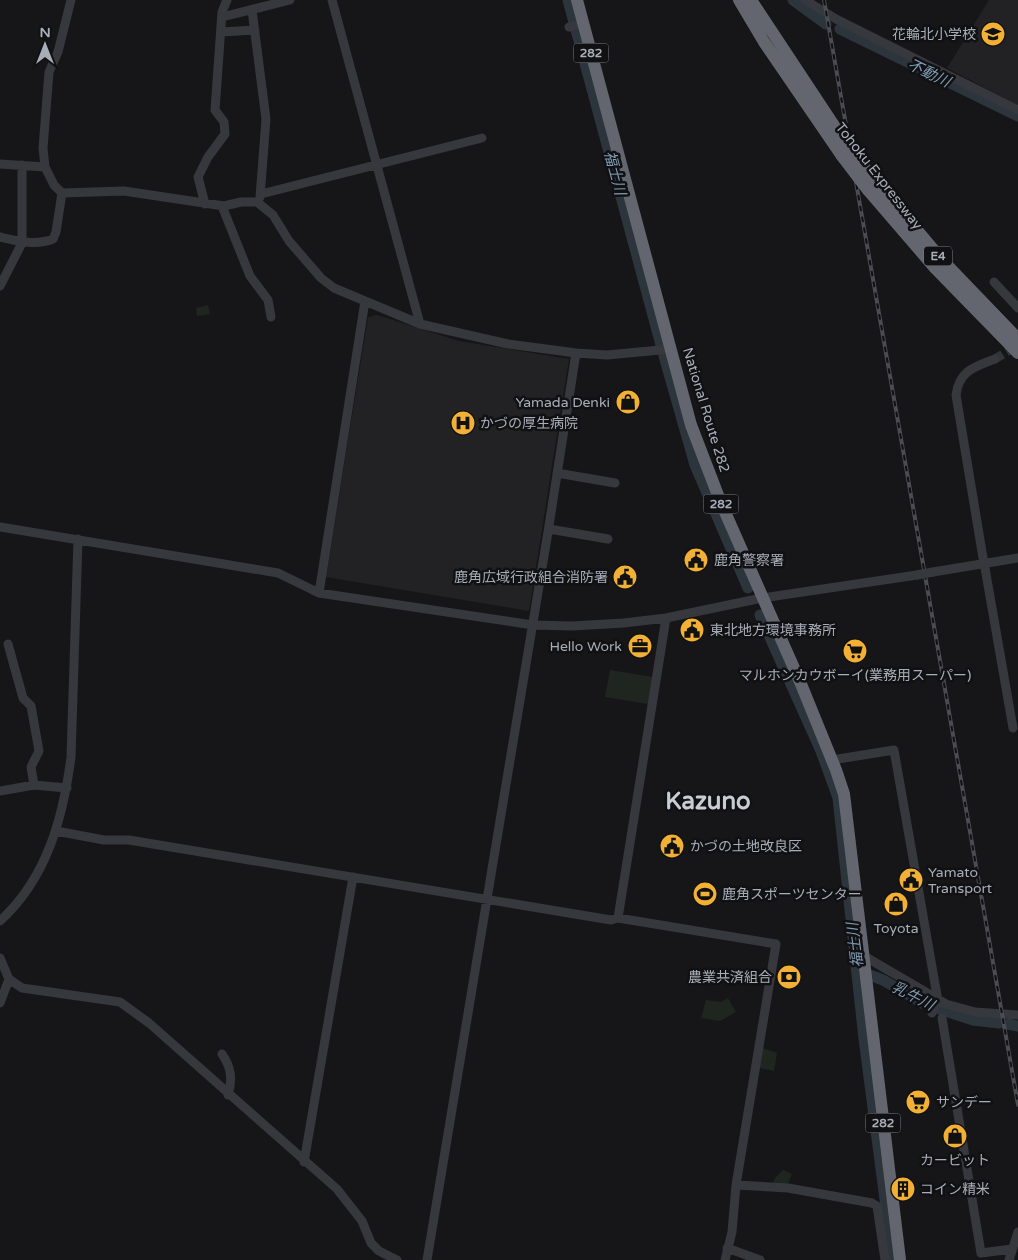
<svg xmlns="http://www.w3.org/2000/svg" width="1018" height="1260" font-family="'Varela Round','Noto Sans JP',sans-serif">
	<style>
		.built { fill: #222225 }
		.green { fill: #1e261f }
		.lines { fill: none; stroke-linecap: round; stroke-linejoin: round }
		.river { stroke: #2c353c; stroke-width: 11 }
		.minor-tunnel { stroke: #333438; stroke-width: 9; stroke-dasharray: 9 4.5; stroke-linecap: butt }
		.minor { stroke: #37383d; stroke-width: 9 }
		.highway { stroke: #63666e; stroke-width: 12 }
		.rail-casing { stroke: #4a4c52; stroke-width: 4 }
		.rail { stroke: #111113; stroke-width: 2; stroke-dasharray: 5.5; stroke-linecap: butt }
		.minor-bridge { stroke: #37383d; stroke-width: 9 }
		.highway-bridge { stroke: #63666e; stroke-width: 12 }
		.labels { text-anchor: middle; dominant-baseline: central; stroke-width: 5; stroke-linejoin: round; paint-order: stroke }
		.shield { fill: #111113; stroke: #7b7e86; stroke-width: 1 }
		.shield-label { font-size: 12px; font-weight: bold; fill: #a8adb8 }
		.poi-label { font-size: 14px; fill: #a8adb8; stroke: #111113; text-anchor: start }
		.street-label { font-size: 14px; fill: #a8adb8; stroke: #111113 }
		.water-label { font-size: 15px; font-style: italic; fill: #7f9bb3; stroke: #111113 }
		.town-label { font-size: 24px; font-weight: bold; fill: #c9ccd4; stroke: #111113 }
	</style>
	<rect width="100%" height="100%" fill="#161618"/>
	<!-- built -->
	<path class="built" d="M989,0H1018V105L947,68Z
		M377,315L459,341L569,359L529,611L326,577L368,317Z"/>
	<!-- green -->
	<path class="green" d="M208,305L210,314L197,316L196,308Z
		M610,670L653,677L648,704L605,697Z
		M728,998L736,1012L720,1021L701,1018L706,1000L721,1002Z
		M763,1048L777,1053L774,1071L759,1068Z
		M783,1170L792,1174L787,1186L773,1183L775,1178Z"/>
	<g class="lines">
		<!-- river -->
		<path class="river" d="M568,0L661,345
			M793,0L826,24
			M840,29L1018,116
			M664,356L695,465L748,588
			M760,615L821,751L838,798L864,1039L893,1260
			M859,971L883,980L924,1004L973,1020L999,1023
			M1008,1024L1018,1026"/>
		<!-- minor-tunnel -->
		<path class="minor-tunnel" d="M995,359L1018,345"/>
		<!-- minor -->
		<path class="minor" d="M71,0L58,52L49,72L43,148L45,167L54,185L62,193L124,191L224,206L241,202H257L273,215L289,241L321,278L334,288L420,324L508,344L576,353L607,355L671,349
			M332,0L420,324
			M805,0L836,19L1018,110
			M252,10L266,119L260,197
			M222,17L290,0
			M569,27L583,23
			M221,32L255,30
			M0,164L45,167
			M261,194L482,138
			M205,204L198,177L208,157L225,134L224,122L215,110L222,12L227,0
			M222,206L250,276L268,300L271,317
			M0,237C17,241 36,246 53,239L56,232L62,193
			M994,282L1018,308
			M0,286L22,243V165
			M557,473L615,483
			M0,527L278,573L319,593L533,625L572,626L624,623L666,618L762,598L917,575
			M549,529L608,539
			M983,558L956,395C959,371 974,367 995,359
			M985,568L1013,728
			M933,572L1018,558
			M319,593L365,301
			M8,644L23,698L31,706L39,751L31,767L34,785
			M832,760L894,750L938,1001L932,1013
			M0,791L34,785L67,788
			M56,831L104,840H129L611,920L618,918L776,944L736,1185L732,1232L725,1260
			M618,918L666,618
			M0,921C47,878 63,818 71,757L78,539
			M864,956L946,1004L975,1012L1018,1015
			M0,958L9,979L22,988L120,1002L149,1023L337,1189L362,1221L371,1243L379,1251L397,1260
			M0,1003L9,979
			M942,1018L981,1253L1012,1249
			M222,1054C231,1067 233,1079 228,1095
			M304,1162L353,877
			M736,1185L788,1188L872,1203L877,1206L885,1260
			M727,1248L760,1260
			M427,1260L548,532L576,353
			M1009,1260L1018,1232"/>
		<!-- highway -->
		<path class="highway" d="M577,0L691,425L721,503L801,684L836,770L844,794L900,1260
			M739,0L764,42L842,156
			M751,0L837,130
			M864,167L943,261L1018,339
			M868,190L935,268L1018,353"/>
		<defs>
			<path id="rail" d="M824,0L1018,1105"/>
		</defs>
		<!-- rail casing -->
		<use href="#rail" class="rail-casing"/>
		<!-- rail -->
		<use href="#rail" class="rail"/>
		<!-- minor-bridge -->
		<path class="minor-bridge" d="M917,575L933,572"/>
		<!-- highway-bridge -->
		<path class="highway-bridge" d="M837,130L864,167
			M842,156L868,190"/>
	</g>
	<!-- icons -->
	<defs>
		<symbol id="school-disc" viewBox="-11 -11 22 22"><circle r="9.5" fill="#f2b134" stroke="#111113"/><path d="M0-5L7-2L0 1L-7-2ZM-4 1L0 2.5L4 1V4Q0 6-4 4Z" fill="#111"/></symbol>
		<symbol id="shop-disc" viewBox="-11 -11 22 22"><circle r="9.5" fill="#f2b134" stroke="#111113"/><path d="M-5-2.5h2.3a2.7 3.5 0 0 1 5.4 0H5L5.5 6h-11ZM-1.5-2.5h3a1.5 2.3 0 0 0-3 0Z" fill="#111"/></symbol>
		<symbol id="hospital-disc" viewBox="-11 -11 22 22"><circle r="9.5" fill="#f2b134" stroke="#111113"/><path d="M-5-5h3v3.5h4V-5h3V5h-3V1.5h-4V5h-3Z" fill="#111"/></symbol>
		<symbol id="civic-disc" viewBox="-11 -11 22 22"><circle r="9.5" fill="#f2b134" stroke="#111113"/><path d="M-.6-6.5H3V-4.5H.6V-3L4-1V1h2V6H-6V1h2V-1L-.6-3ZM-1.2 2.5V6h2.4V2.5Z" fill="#111"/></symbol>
		<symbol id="office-disc" viewBox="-11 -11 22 22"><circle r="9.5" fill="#f2b134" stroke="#111113"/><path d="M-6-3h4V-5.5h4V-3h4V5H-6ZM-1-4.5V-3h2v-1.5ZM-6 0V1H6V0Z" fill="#111"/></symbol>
		<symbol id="supermarket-disc" viewBox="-11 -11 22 22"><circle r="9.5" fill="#f2b134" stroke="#111113"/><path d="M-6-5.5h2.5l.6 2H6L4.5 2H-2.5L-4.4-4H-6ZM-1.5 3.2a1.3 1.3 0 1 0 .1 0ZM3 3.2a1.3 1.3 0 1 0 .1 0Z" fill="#111"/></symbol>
		<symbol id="stadium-disc" viewBox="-11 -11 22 22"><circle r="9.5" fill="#f2b134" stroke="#111113"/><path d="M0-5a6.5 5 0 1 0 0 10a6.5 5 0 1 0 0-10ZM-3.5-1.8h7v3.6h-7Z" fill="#111"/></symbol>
		<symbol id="bank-disc" viewBox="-11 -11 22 22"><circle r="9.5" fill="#f2b134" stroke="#111113"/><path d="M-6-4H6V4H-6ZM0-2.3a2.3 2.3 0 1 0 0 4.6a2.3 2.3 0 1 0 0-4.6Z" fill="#111"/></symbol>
		<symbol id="building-disc" viewBox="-11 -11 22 22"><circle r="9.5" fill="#f2b134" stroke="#111113"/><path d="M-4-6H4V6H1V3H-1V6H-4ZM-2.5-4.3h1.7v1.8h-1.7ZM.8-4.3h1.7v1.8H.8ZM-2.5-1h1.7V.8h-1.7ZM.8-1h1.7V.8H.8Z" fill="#111"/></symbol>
	</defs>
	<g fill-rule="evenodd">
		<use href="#school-disc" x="979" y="20" width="28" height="28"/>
		<use href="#shop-disc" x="614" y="388" width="28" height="28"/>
		<use href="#hospital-disc" x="449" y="409" width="28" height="28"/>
		<use href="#civic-disc" x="682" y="546" width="28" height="28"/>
		<use href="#civic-disc" x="611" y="563" width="28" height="28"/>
		<use href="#civic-disc" x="678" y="616" width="28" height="28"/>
		<use href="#office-disc" x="626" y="632" width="28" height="28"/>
		<use href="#supermarket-disc" x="841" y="637" width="28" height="28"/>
		<use href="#civic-disc" x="658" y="832" width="28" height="28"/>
		<use href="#civic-disc" x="897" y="866" width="28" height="28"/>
		<use href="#stadium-disc" x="691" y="880" width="28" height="28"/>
		<use href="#shop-disc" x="882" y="890" width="28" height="28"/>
		<use href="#bank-disc" x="775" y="963" width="28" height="28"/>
		<use href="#supermarket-disc" x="904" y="1088" width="28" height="28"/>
		<use href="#shop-disc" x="941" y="1122" width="28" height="28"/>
		<use href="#building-disc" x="889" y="1175" width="28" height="28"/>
	</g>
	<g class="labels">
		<!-- shield labels -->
		<g class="shield">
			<rect x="573.5" y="43.5" width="35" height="19" rx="4"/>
			<rect x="924" y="246.5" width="28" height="19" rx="4"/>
			<rect x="703.5" y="494.5" width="35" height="19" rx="4"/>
			<rect x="865.5" y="1113.5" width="35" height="19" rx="4"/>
		</g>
		<g class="shield-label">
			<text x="591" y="53">282</text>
			<text x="938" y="256">E4</text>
			<text x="721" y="504">282</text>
			<text x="883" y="1123">282</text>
		</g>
		<!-- poi labels -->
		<g class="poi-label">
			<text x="976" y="34" text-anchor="end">花輪北小学校</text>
			<text x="610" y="402" text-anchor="end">Yamada Denki</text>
			<text x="480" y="423">かづの厚生病院</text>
			<text x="714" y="560">鹿角警察署</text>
			<text x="608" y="577" text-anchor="end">鹿角広域行政組合消防署</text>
			<text x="710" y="630">東北地方環境事務所</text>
			<text x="622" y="646" text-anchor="end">Hello Work</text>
			<text x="855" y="675" text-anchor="middle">マルホンカウボーイ(業務用スーパー)</text>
			<text x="690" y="846">かづの土地改良区</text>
			<text x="928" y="872">Yamato<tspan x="928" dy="16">Transport</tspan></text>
			<text x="722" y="894">鹿角スポーツセンター</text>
			<text x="896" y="928" text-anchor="middle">Toyota</text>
			<text x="772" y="977" text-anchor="end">農業共済組合</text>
			<text x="936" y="1102">サンデー</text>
			<text x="955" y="1160" text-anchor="middle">カービット</text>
			<text x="920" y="1189">コイン精米</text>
		</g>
		<!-- street labels -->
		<g class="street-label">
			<text transform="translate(879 176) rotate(52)">Tohoku Expressway</text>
			<text transform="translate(706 410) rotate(73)">National Route 282</text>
		</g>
		<!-- water labels -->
		<g class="water-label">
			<text transform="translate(929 73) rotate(26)">不動川</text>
			<text transform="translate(615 173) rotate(75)">福士川</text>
			<text transform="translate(855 945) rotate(-97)">福士川</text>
			<text transform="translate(913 996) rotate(27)">乳牛川</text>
		</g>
		<!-- town labels -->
		<g class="town-label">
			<text x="708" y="801">Kazuno</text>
		</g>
	</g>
	<!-- north arrow -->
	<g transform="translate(45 45)" stroke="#111113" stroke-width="4" paint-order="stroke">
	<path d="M0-4L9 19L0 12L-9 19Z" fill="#a8adb8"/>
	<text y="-8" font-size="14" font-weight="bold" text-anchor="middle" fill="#a8adb8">N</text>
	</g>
</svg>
